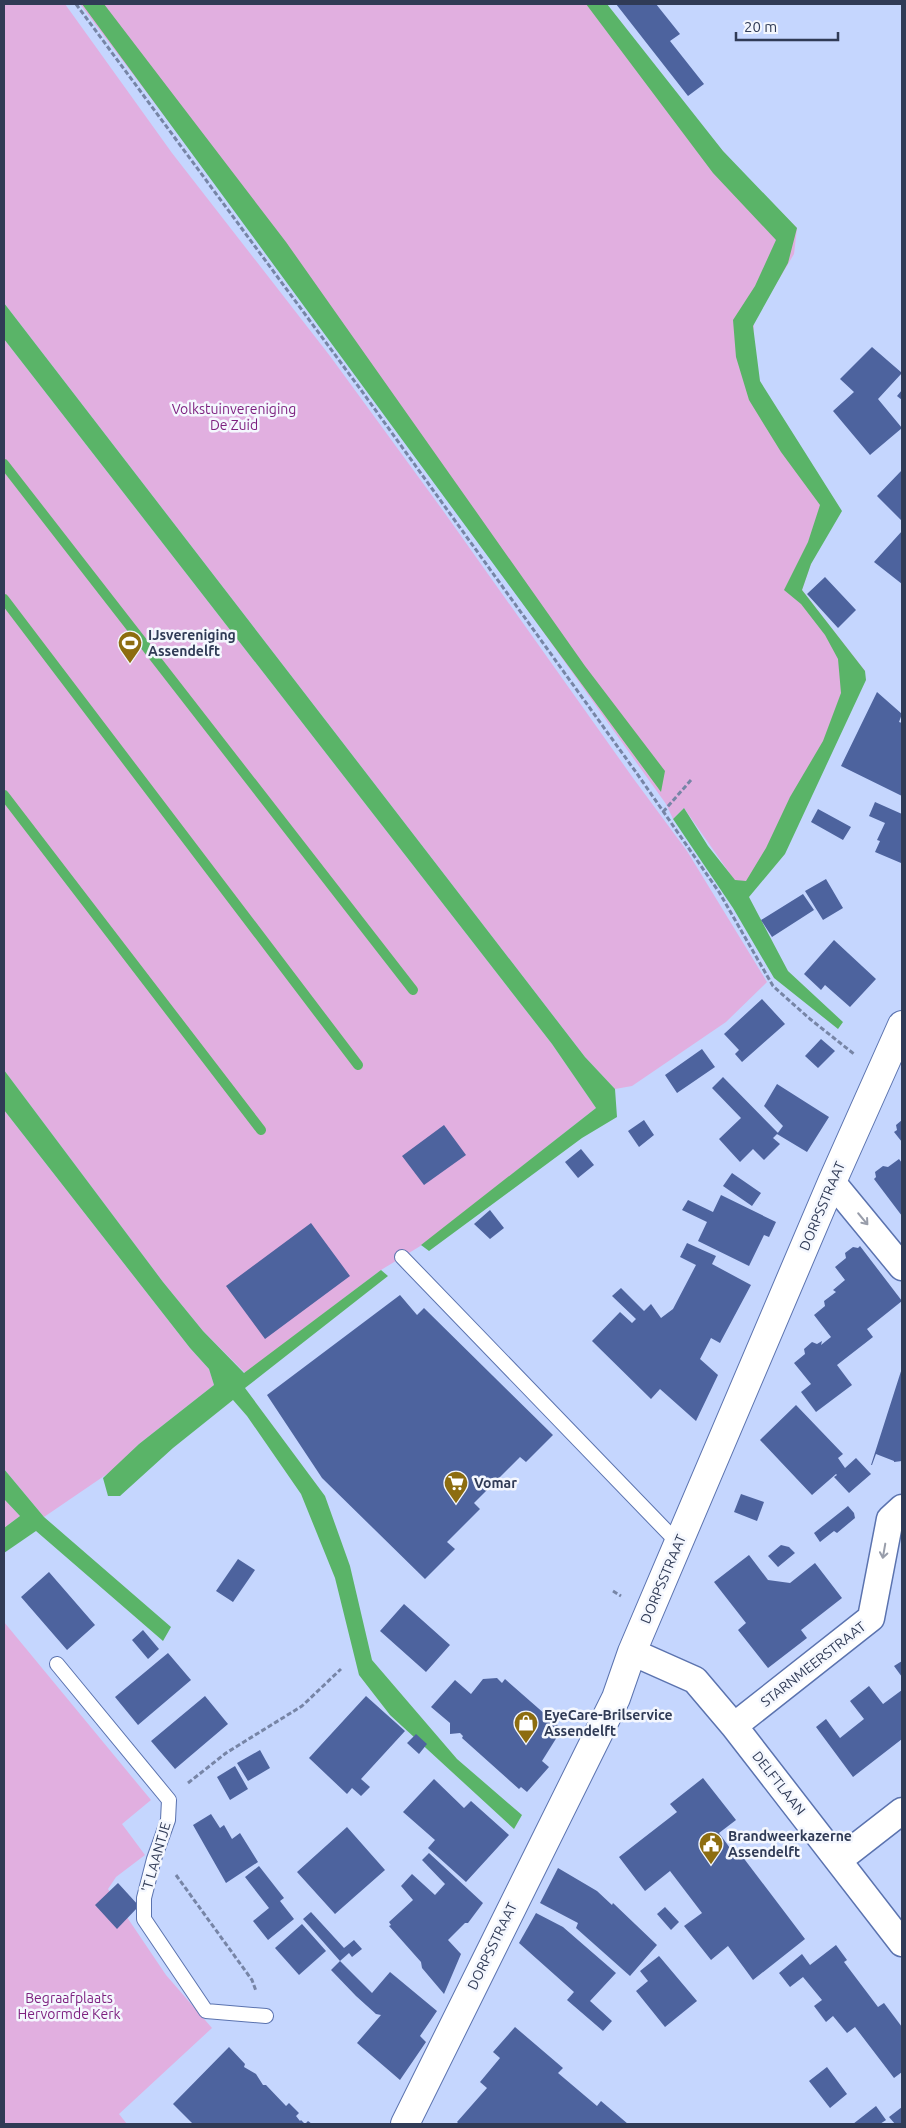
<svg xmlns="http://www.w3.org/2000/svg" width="906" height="2128" font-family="Ubuntu,sans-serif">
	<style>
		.green { fill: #e1afe0 }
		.water { fill: #5ab468 }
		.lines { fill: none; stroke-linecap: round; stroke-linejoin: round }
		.stream { stroke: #5ab468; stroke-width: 10 }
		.building { fill: #4d639e }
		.lane-casing { stroke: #5b73af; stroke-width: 16 }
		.street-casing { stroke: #5b73af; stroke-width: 29 }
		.secondary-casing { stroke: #5b73af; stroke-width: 30 }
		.path { stroke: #7785a6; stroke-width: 3; stroke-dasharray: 5 2.5; stroke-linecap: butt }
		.lane { stroke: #fff; stroke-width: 14 }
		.street { stroke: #fff; stroke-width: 26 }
		.secondary { stroke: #fff; stroke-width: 28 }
		.oneway { stroke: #989daa }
		.labels { text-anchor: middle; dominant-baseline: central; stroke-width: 5; stroke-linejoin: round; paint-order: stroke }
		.park-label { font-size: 14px; fill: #7c1e7e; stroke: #f4f7fe }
		.poi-label { font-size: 14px; font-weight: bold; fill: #303b56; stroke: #f4f7fe; text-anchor: start }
		.street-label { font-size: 14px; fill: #303b56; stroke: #f4f7fe }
	</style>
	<rect width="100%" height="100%" fill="#c5d6fe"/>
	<!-- green -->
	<path class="green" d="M4,4H65L172,153L330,356L444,512L633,778L687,851L767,982L726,1022L632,1086L615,1089L585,1057L4,303Z
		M80,4H606L693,117L744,175L797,228L794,254L754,321L753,345L755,367L767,401L839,511L813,558L802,590L865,671L781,854L746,881H735L684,808L673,819L666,804L362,378Z
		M4,339L552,1044L596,1108L422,1245L381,1270L245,1373L203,1331L163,1282L4,1070Z
		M4,1110L190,1348L209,1369L214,1385L139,1444L110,1472L44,1517L4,1469Z
		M4,1499L20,1516L4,1528Z
		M4,1622L151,1800L122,1824L145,1855L116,1877L108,1889L166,1975L212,2028L119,2114L127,2124H4Z"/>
	<!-- water -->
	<path class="water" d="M82,4H104L286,242L585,666L665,771L661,792Z
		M586,4H607L723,151L797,228L788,263L753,326L760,381L842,511L811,564L802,590L865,671L866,680L785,854L749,897L788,971L843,1022L838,1029L774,978L733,908L673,819L684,808L708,846L735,880L746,881L766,848L790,797L823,741L841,693L838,659L825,635L801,604L784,590L808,542L820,505L781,452L749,400L736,357L733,320L755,286L776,240L713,173Z
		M4,303L585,1057L615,1089L617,1117L582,1138L429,1251L421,1245L596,1108L552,1044L4,339Z
		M4,1070L163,1282L203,1331L244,1373L381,1270L388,1276L245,1388L325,1496L350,1566L372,1660L457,1759L522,1815L514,1829L390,1715L359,1675L335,1578L301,1494L247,1416L233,1400L173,1448L120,1496H108L103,1478L139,1444L214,1385L209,1369L190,1348L4,1110Z
		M4,1469L44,1517L171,1627L163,1641L36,1531L4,1553V1528L20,1516L4,1499Z"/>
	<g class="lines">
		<!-- stream -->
		<path class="stream" d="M4,464L413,990
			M4,599L358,1065
			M4,795L261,1130"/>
	</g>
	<!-- building -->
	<path class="building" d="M616,4H656L680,34L670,41L704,84L688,96Z
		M872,347L902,373L878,399L902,428L870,455L833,411L854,392L840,379Z
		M902,390V400L897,396Z
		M902,470V521L877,496Z
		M902,531V584L874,562Z
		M825,577L856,610L838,628L807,594Z
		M877,692L902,714L899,722L902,723V796L841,766Z
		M875,802L902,814L901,863L875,852L880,841L877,840L885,823L869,816Z
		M818,809L851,827L843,840L811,822Z
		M826,879L843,908L823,920L805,891Z
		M803,894L814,910L772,937L761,920Z
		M834,940L876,979L850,1007L825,985L821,990L804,974Z
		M762,999L785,1024L742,1062L735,1054L739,1050L724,1034Z
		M821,1039L835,1051L818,1068L805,1056Z
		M702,1049L715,1067L677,1093L665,1075Z
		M723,1077L778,1133L773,1138L780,1144L764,1160L753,1149L740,1162L719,1139L741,1118L712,1088Z
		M777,1084L829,1117L807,1152L777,1134L783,1126L764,1106Z
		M644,1120L654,1135L639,1147L628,1131Z
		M902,1120V1142L894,1132L897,1130L896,1125Z
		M444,1125L466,1155L424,1185L402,1156Z
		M581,1149L594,1165L578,1178L565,1162Z
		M899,1159L902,1163V1216L874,1179L876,1177L875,1172L883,1166L888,1167Z
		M732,1173L761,1193L752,1206L723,1186Z
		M721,1195L776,1222L769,1237L764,1235L749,1266L698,1241L707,1222L682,1210L688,1200L713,1212Z
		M490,1210L504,1228L490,1239L474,1224Z
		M311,1223L350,1276L265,1339L226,1286Z
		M687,1243L716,1256L712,1264L751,1285L720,1343L711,1338L700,1359L718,1375L696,1421L660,1389L651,1399L592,1341L620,1312L632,1323L636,1319L612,1296L621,1288L644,1311L651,1304L661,1318L673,1309L696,1265L680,1257Z
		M860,1246L902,1301L867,1329L873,1337L837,1365L852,1385L816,1412L801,1392L811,1384L794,1363L805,1354L804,1349L812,1342L817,1344L822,1341L821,1345L831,1337L814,1315L825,1306L824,1301L836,1292L833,1290L845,1280L835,1267L846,1258L845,1253L853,1247L858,1248Z
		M400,1295L417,1315L424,1308L553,1435L526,1462L520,1457L474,1503L480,1509L447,1542L455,1549L425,1579L322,1478L267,1395Z
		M902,1368V1461L894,1462V1461L876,1454L872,1465H871Z
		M796,1405L843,1454L838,1458L845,1468L856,1458L871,1474L849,1493L834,1477L837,1475L836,1474L812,1495L760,1440Z
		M741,1494L764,1502L757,1521L734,1512Z
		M848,1506L854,1513L855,1518L837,1533L834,1531L820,1542L814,1533Z
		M781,1545L789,1547L795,1553L778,1567L768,1556Z
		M749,1555L768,1580L790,1583L815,1563L842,1598L801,1630L807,1638L768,1668L738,1630L746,1623L714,1582Z
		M238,1559L255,1570L233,1602L216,1591Z
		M49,1572L95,1625L67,1650L21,1597Z
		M404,1604L450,1645L426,1672L380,1631Z
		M143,1630L159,1649L148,1659L132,1640Z
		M168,1653L191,1680L138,1725L115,1697Z
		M902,1661V1677L894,1666Z
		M497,1678L502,1683L505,1679L562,1729L542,1761L549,1767L527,1792L521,1787L519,1789L462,1738L463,1736L460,1733L450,1734V1723L431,1707L455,1680L471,1694L483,1679Z
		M869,1686L883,1704L902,1690V1739L853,1777L816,1727L826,1719L840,1738L864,1719L850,1701Z
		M205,1696L228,1724L175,1769L151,1741Z
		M366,1696L405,1731L361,1779L370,1787L361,1796L352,1788L347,1794L309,1758Z
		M416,1734L427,1744L419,1754L407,1743Z
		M260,1750L270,1768L248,1781L237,1763Z
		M235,1766L248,1789L230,1800L217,1777Z
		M703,1778L736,1820L719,1833L738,1859L742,1856L805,1939L753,1980L728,1946L711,1960L684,1926L702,1913L670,1871L645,1891L619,1857L677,1812L670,1804Z
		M434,1779L464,1808L471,1801L509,1835L466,1882L428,1848L435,1840L403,1812Z
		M211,1814L220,1828L224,1825L232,1839L240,1833L258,1862L226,1883L193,1825Z
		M347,1827L385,1870L335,1914L297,1872Z
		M429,1853L483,1903L468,1923H465L448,1940L461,1954L444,1994L422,1968L421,1962L389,1926L391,1925L389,1922L413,1900L401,1886L412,1874L435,1895L445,1884L422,1860Z
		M259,1866L284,1898L280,1901L294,1919L268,1940L253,1921L269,1908L245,1877Z
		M558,1868L597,1891L612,1905L613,1903L657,1945L630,1976L576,1928L578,1923L540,1903Z
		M118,1883L139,1906L117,1929L95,1905Z
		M665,1907L679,1922L671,1930L657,1914Z
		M311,1912L344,1948L354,1940L362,1949L352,1957L349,1953L340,1961L303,1919Z
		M536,1913L563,1927L616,1973L590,2001L612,2021L603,2031L567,2000L574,1992L519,1943Z
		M302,1924L326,1951L299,1975L275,1948Z
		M836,1945L847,1960L844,1962L878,2007L884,2003L902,2027V2072L894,2078L855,2027L847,2033L833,2016L826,2022L814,2006L822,2000L803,1977L790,1987L779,1973L802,1954L810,1965Z
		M659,1956L697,2001L665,2027L636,1991L648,1981L640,1971Z
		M340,1961L372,1993L390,1972L437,2011L420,2036L426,2042L400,2080L357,2043L381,2015L376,2014L356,1996L331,1970Z
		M515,2027L563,2068L558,2073L597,2106L601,2101L628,2124H459L457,2122L487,2088L480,2082L500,2058L493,2052Z
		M229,2047L245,2064L244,2067L256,2074L263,2085H266L286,2106L289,2103L299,2113L296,2116L300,2121L301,2120L305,2124L308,2121L312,2124H193L173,2104Z
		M827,2067L847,2094L830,2108L809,2081Z
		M876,2106L886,2120L880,2124H853Z
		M902,2107V2124H895L889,2117Z"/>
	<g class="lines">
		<defs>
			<path id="lane" d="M402,1257L678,1543
				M57,1664L169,1800L168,1820L154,1859L144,1898V1919L206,2011L266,2016"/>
			<path id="street" d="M832,1182L902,1267
				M632,1652L695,1680L734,1726L902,1943
				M734,1726L871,1618L890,1519L902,1508
				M839,1860L902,1811"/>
			<path id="secondary" d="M405,2124L616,1698L632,1652L832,1182L902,1025"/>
		</defs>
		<!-- lane casing -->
		<use href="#lane" class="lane-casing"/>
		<!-- street casing -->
		<use href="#street" class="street-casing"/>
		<!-- secondary casing -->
		<use href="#secondary" class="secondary-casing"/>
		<!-- path -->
		<path class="path" d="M76,4L361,390L638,775L719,892L773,986L810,1019L854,1054
			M663,812L691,780
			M613,1591L621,1596
			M188,1783L226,1753L302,1706L341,1669
			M176,1875L252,1980L256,1991"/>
		<!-- lane -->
		<use href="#lane" class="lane"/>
		<!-- street -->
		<use href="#street" class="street"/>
		<!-- secondary -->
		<use href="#secondary" class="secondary"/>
	</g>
	<!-- one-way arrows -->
	<defs><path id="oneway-shaft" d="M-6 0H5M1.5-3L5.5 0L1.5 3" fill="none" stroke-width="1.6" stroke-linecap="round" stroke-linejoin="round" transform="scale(1.25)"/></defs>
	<g class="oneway">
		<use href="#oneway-shaft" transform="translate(863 1219) rotate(50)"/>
		<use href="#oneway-shaft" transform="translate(884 1551) rotate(100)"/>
	</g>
	<!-- icons -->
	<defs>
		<symbol id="stadium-pin" viewBox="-11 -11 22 30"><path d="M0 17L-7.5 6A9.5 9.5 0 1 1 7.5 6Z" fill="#8d6d10" stroke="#f4f7fe"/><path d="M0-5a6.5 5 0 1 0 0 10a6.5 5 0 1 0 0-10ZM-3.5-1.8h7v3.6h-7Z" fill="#fff"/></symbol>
		<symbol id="supermarket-pin" viewBox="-11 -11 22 30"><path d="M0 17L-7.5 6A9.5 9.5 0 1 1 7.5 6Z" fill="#8d6d10" stroke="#f4f7fe"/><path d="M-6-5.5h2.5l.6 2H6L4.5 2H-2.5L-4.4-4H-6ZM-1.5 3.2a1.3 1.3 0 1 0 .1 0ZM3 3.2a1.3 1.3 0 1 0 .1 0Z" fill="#fff"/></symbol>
		<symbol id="shop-pin" viewBox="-11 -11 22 30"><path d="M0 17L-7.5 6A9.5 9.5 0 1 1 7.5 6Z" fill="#8d6d10" stroke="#f4f7fe"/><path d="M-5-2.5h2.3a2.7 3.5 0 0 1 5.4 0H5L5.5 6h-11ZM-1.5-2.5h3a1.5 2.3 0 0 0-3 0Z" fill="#fff"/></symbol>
		<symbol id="civic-pin" viewBox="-11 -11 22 30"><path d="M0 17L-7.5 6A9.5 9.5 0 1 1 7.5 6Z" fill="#8d6d10" stroke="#f4f7fe"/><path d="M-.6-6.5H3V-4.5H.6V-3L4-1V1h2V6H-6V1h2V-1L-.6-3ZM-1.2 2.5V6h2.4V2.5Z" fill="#fff"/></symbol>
	</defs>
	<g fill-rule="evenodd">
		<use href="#stadium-pin" x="116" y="629" width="28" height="38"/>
		<use href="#supermarket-pin" x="442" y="1469" width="28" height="38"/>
		<use href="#shop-pin" x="512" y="1709" width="28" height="38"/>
		<use href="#civic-pin" x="697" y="1830" width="28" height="38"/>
	</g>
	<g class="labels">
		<!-- park labels -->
		<g class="park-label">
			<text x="234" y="409">Volkstuinvereniging<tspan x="234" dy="16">De Zuid</tspan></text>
			<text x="69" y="1998">Begraafplaats<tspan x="69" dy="16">Hervormde Kerk</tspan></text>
		</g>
		<!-- poi labels -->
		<g class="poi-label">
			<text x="148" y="635">IJsvereniging<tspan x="148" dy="16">Assendelft</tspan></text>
			<text x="474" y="1483">Vomar</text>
			<text x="544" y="1715">EyeCare-Brilservice<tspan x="544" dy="16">Assendelft</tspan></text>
			<text x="728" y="1836">Brandweerkazerne<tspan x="728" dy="16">Assendelft</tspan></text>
		</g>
		<!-- street labels -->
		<g class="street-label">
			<text transform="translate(822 1206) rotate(-67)">DORPSSTRAAT</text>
			<text transform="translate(663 1579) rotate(-67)">DORPSSTRAAT</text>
			<text transform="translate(813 1664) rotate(-38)">STARNMEERSTRAAT</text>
			<text transform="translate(779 1783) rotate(52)">DELFTLAAN</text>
			<text transform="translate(156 1857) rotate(-74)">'T LAANTJE</text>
			<text transform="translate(492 1946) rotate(-64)">DORPSSTRAAT</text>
		</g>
	</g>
	<!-- border -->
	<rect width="906" height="2128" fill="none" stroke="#303b56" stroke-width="10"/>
	<!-- scale -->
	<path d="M736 32v8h102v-8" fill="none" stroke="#303b56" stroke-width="2.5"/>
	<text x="744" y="32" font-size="15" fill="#303b56" stroke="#f4f7fe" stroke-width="4" paint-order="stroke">20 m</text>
</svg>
